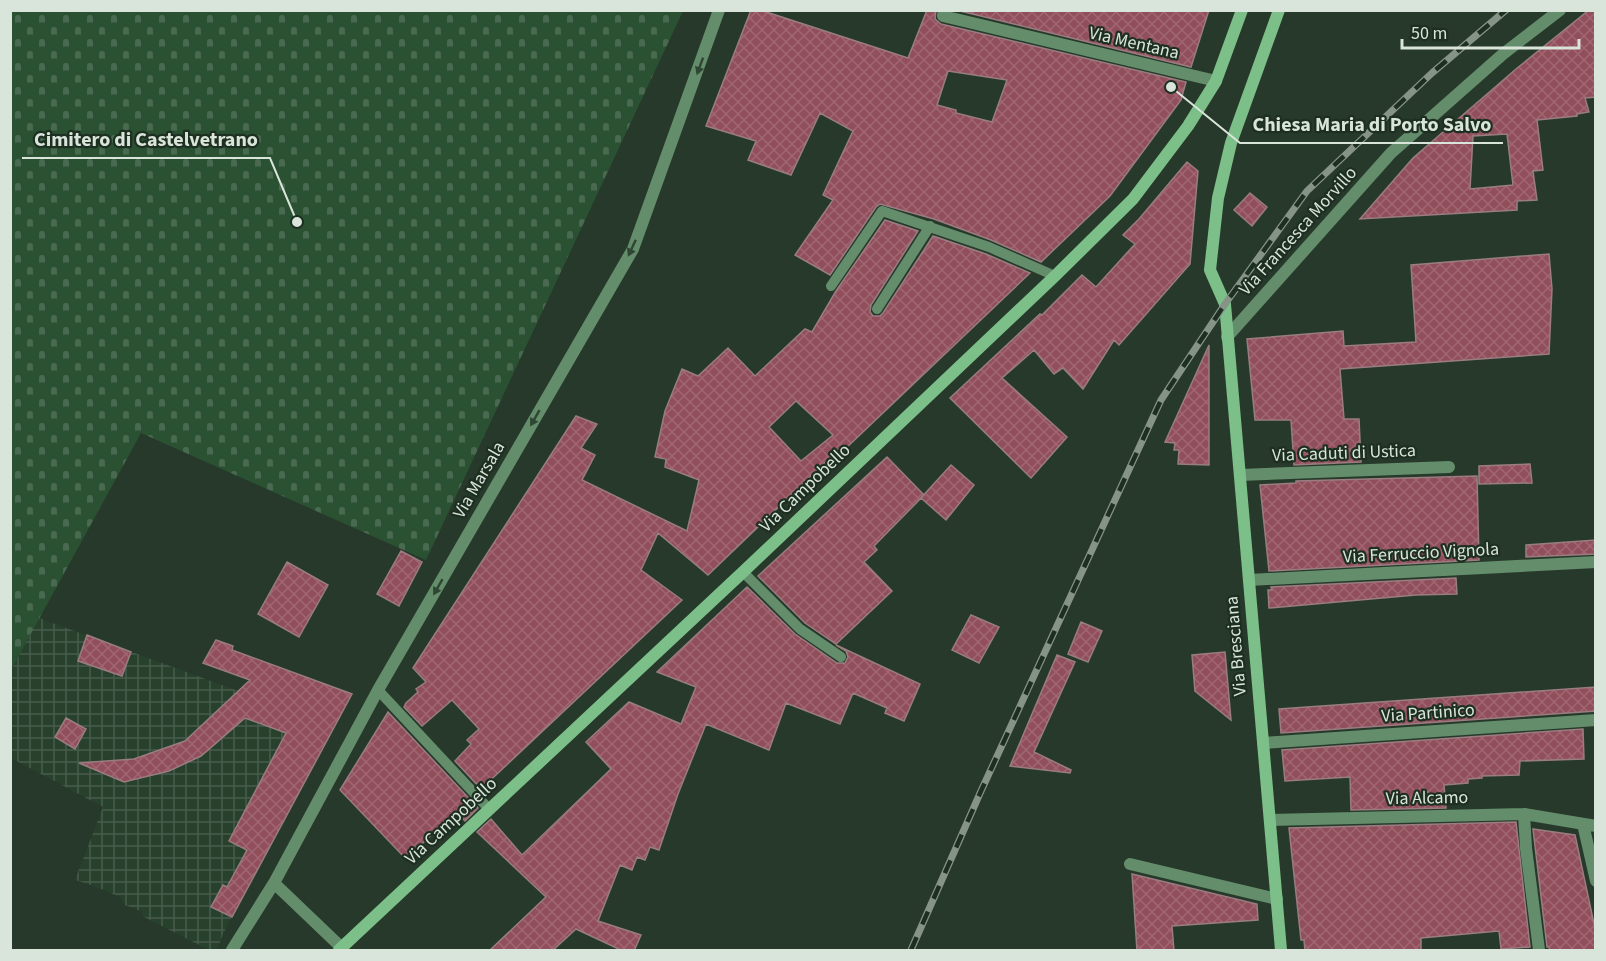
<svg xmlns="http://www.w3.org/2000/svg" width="1606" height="961" font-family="'Source Sans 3',sans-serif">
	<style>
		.industrial { fill: url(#industrial-grid) }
		.cemetery { fill: url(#cemetery-stones) }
		.building { fill: url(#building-cross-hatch); stroke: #997d81; stroke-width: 1.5; fill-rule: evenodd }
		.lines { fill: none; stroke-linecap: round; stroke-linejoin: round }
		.lane { stroke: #648d6b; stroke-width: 10 }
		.street { stroke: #648d6b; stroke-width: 12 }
		.secondary { stroke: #7cbf89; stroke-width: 12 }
		.rail-casing { stroke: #869488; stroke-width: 7 }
		.rail { stroke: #1d2f21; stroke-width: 4.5; stroke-dasharray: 14; stroke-linecap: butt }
		.oneway { fill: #2f4634 }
		.labels { text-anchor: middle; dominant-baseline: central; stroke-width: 4.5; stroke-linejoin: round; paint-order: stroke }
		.street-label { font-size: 18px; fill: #d9e4da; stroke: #1d2f21 }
		.leader { fill: none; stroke: #d9e4da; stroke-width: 2 }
		.callout-dot { fill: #d9e4da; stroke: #1d2f21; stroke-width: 2 }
		.callout-label { font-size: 20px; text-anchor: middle; font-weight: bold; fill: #d9e4da; stroke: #1d2f21; stroke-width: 4.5; stroke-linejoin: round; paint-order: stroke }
	</style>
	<defs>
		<pattern id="industrial-grid" width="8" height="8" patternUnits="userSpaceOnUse" patternTransform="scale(1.5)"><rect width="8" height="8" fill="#28412d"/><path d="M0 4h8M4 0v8" fill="none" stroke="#475c4b"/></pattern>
		<pattern id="cemetery-stones" width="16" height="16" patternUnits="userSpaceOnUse" patternTransform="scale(1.5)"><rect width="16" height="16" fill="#2b5133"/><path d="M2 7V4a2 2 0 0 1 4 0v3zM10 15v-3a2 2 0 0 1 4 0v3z" fill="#496a50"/></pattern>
		<pattern id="building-cross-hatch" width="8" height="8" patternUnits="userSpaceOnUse" patternTransform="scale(1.5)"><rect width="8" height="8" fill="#914e5b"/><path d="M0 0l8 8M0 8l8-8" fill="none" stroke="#a06772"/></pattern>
	</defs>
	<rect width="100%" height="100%" fill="#27392a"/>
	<!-- industrial -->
	<path class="industrial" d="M39,618L334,726L263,857L223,934L217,950H209L142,916L143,912L125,905L120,897L97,887L75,880L103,807L11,758V670Z"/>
	<!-- cemetery -->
	<path class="cemetery" d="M11,10L683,11L426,560L141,433L11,670Z"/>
	<!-- building -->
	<path class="building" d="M751,10H760L908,58L927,10H936L935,19L941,24L1186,82L1181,100L1110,196L1041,262L991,240L934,219L880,204L876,207L830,275L795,255L833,200L823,195L853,131L820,113L791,175L748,160L756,141L706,126ZM948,71L1007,80L992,122L956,113V110L937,105Z
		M956,10H1209L1191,67Z
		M1589,10H1596V97L1585,98L1589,112L1577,114V116L1537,120L1543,170L1533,171L1537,200L1517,201V210L1360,219L1413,158L1516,69ZM1507,134L1513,185L1470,189L1473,136Z
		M1187,162L1198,171L1190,264L1119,345L1114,340L1083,389L1063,368L1054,374L1034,350L1002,378L1067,437L1031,478L950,398L1040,314L1042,315L1082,275L1096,287L1135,244L1123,235L1139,219Z
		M1250,193L1267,207L1252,226L1234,210Z
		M885,220L918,231L871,305L870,312L873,316H880L883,313L933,236L986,254L1030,273L844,450L841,447L708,575L658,533L641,570L682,600L481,789L455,761L471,744L467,740L479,729L452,700L422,726L404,707L406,703L418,692L416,689L426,682L413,668L576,416L597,424L581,448L595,455L582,480L687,531L699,480L665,467L666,459L655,457L665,411L682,369L698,376L728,348L755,376L805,329L812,332L836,291ZM796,401L833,435L801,461L769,427Z
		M1549,254L1552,289L1549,354L1340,369L1344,419H1359L1361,462L1294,465L1291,420H1255L1247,339L1343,331L1344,346L1416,342L1411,265Z
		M1209,345V465L1178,464L1179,450H1174L1175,443L1165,442Z
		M887,457L924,495L874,546L877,550L864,562L892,591L836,644L805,623L758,576Z
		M1530,464L1532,483L1479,484V466Z
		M951,465L974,485L946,520L921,498Z
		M1477,476L1479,560L1269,571L1260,485L1296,483V481Z
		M1596,540V554L1526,557V545Z
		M401,551L422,562L399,606L377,594Z
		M287,562L328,585L299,637L258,614Z
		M1456,578L1457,594L1416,595L1269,608L1268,590H1272L1271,587Z
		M747,587L795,634L837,663H845L848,657L846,651L836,645L920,684L904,721L885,713L887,708L853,693L840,724L786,703L769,750L706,724L678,794L659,850L650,847L645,860L637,857L632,870L620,865L598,921L641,935L634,951H623L576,929L552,951H489L546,897L477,832L491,819L522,855L611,769L586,742L629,702L681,724L696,687L657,672Z
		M971,615L999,627L979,663L952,650Z
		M1081,622L1102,631L1088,662L1068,654Z
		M87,635L131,652L122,676L78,661Z
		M216,640L233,646L232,650L352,694L232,917L211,907L223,885L227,887L247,850L229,841L286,733L245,718L201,756L169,771L124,782L79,763L134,759L185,741L250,680L203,663Z
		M1225,652L1231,720L1195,691L1192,655Z
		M1057,655L1075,662L1034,752L1071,770L1070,773L1010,766Z
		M1596,687V711L1281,733L1279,709Z
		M388,712L478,808L465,821L456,812L406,859L340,790Z
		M66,718L86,729L75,749L55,737Z
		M1583,729L1584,759L1520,761L1519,775L1482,776V778L1468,779V783L1444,785L1446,808L1351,810L1350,777L1285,781L1282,750Z
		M1516,822L1530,947L1501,949L1499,931L1421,938V951H1305L1304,940H1301L1289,828Z
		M1533,829L1575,835L1596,933V951H1550L1549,947H1547Z
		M1132,874L1257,904L1258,920L1172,926L1174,951H1137Z"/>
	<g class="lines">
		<!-- lane -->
		<path class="lane" d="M831,286L882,211L989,247L1055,276
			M877,309L930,226
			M743,572L800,629L841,657
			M378,690L489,809"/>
		<!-- street -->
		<path class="street" d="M944,10L943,16L1216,81
			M1227,337L1391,153L1503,54L1560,10
			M1240,475L1449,467
			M1249,580L1596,562
			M1263,743L1596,720
			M1524,814L1526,848L1539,950
			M1270,820L1524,814L1596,826
			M1583,824L1596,881
			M1130,864L1277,899
			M274,883L342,948
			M232,950L274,883L378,690L633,249L719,10"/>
		<!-- secondary -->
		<path class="secondary" d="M1279,10L1231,143L1218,198L1210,270L1225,304L1281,950
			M339,950L743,572L1055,276L1133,199L1188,126L1216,81L1242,10"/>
		<defs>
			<path id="rail" d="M911,950L981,791L1161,400L1225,304L1307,191L1432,73L1506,10"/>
		</defs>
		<!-- rail casing -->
		<use href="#rail" class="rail-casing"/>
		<!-- rail -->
		<use href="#rail" class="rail"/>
	</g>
	<!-- one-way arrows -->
	<defs><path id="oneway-solid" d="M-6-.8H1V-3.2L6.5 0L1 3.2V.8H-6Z" transform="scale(1.5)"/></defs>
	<g class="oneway">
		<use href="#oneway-solid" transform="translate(700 66) rotate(110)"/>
		<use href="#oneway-solid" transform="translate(632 248) rotate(115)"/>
		<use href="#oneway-solid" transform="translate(535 418) rotate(120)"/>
		<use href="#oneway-solid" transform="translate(438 587) rotate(120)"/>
	</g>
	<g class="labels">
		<!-- street labels -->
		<g class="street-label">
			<text transform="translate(1134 43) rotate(13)">Via Mentana</text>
			<text transform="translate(1298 231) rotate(-48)">Via Francesca Morvillo</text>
			<text transform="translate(1344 453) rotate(-2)">Via Caduti di Ustica</text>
			<text transform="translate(479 480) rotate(-60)">Via Marsala</text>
			<text transform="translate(805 488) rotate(-44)">Via Campobello</text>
			<text transform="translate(1421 553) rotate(-3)">Via Ferruccio Vignola</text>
			<text transform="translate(1236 646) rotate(-95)">Via Bresciana</text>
			<text transform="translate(1428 713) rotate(-4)">Via Partinico</text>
			<text transform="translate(1427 798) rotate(-1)">Via Alcamo</text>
			<text transform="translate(451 821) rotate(-43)">Via Campobello</text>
		</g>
	</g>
	<!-- callouts -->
	<path class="leader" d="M1171 87L1240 143H1503M297 222L270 158H22"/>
	<g class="callout-dot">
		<circle cx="1171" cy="87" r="6"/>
		<circle cx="297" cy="222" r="6"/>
	</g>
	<g class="callout-label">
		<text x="1372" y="131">Chiesa Maria di Porto Salvo</text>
		<text x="146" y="146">Cimitero di Castelvetrano</text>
	</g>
	<!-- border -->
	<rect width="1606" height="961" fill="none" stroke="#d9e4da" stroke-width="24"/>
	<!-- scale -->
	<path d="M1402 39v9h177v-9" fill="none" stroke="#d9e4da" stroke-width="3"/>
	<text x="1411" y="39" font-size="18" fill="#d9e4da" stroke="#1d2f21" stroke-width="4.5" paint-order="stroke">50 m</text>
</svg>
